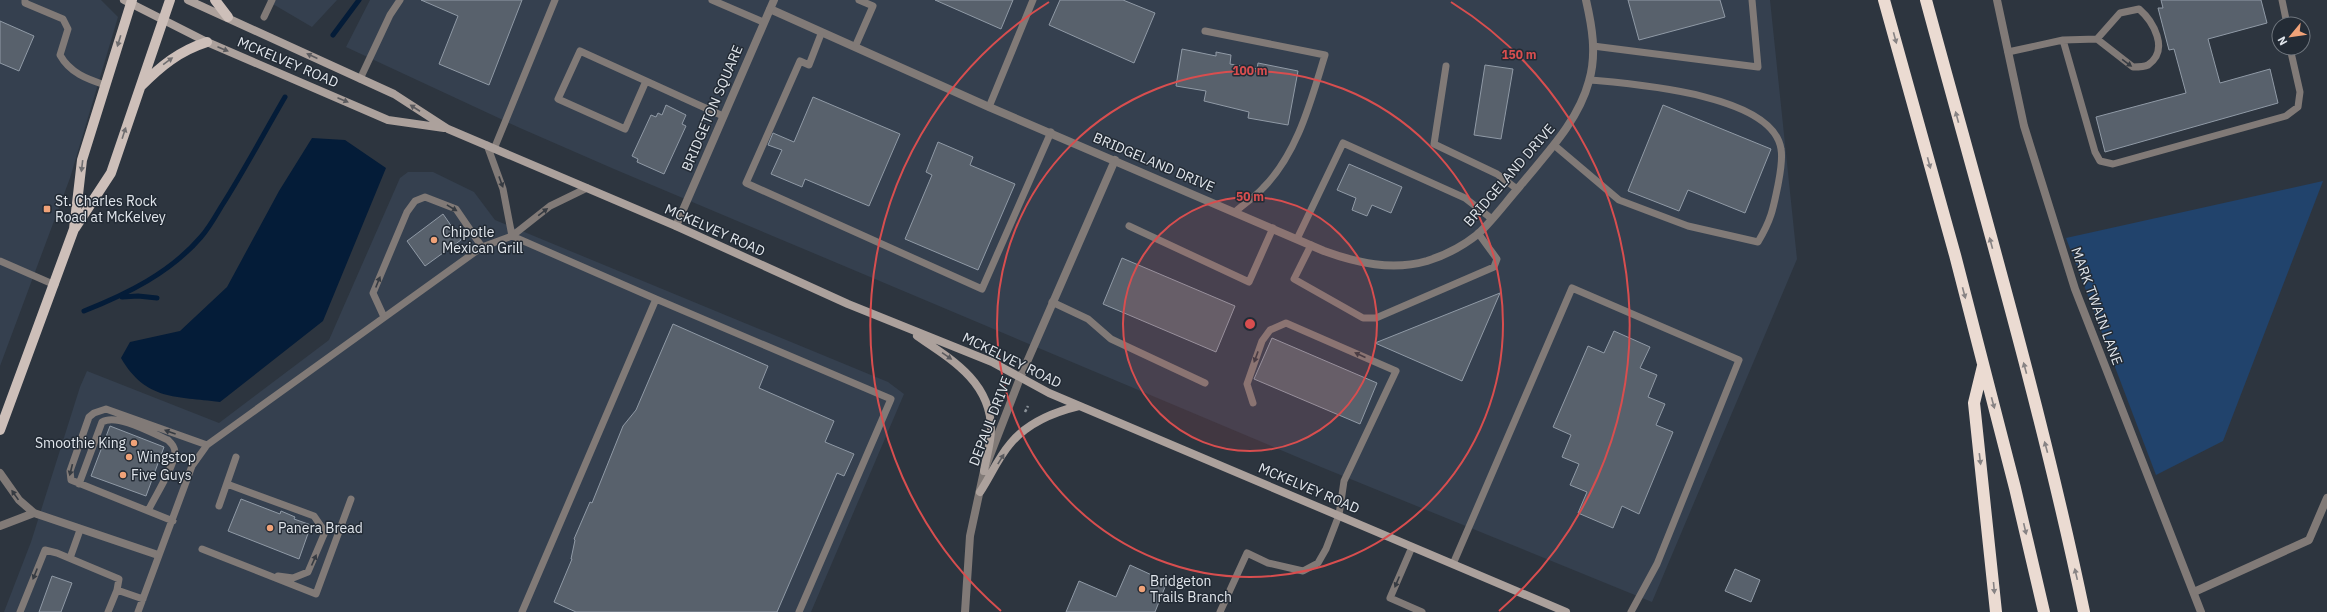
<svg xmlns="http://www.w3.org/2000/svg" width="2327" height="612" font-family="'IBM Plex Sans',sans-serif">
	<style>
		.built { fill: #35404f }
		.green { fill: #21436c }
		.water { fill: #041c38 }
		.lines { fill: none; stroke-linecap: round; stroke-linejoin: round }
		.stream { stroke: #041c38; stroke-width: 5 }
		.building { fill: #58616c; stroke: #909aa6 }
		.path { stroke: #8b9299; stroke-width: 2.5; stroke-dasharray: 3 2; stroke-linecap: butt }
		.lane { stroke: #817a77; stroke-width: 7 }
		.street { stroke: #817a77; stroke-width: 8 }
		.secondary { stroke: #aca19c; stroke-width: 8 }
		.primary { stroke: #cdbfb9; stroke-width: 10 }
		.highway { stroke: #ebdbd2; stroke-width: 12 }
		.oneway { fill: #878384 }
		.oneway2 { fill: #6f6e70 }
		.oneway3 { fill: #5a5a5e }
		.oneway4 { fill: #363b42 }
		.ring { fill: none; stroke: #d84e4f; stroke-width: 2 }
		.poi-dot { fill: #f0a278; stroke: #232b35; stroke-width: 1.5 }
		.labels { text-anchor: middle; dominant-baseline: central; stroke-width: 3; stroke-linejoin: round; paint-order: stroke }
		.street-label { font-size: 14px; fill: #e1e6ec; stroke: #232b35 }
		.poi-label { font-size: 14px; fill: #e1e6ec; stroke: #232b35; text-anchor: start }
		.centre { fill: #d84e4f; stroke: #232b35; stroke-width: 2 }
		.ring-label { font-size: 12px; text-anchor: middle; font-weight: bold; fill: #d84e4f; stroke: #232b35; stroke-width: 3; stroke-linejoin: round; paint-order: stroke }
	</style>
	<rect width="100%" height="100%" fill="#2d353f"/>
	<!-- built -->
	<path class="built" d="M0,0H101L118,17L70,178L0,366Z
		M266,0H337L312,27Z
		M370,0H1770L1797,259L1652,602L1321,467L614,169L520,128L346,47Z
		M408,172H433L474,192L495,220L888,382L904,394L811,612H4L31,542L80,387L87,371L219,423L329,340L400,178Z"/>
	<!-- green -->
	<path class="green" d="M2323,181L2223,441L2156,475L2066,238Z"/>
	<!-- water -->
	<path class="water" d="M312,138L345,140L386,168L323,321L220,402C176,396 146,401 121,358L130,342L180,331L227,287L279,191Z"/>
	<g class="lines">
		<!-- stream -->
		<path class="stream" d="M333,35L359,0
			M122,297L138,296L157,298
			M84,311C127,294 170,273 201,237C209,228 215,217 221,207C244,171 264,133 285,97"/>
	</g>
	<!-- building -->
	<path class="building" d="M421,0H522L489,85L439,64L458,16Z
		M935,0H1013L1001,29Z
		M1060,0H1123L1155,13L1134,63L1049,25Z
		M1628,0H1720L1725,17L1639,40Z
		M2161,0H2261L2267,23L2208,39L2220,83L2270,69L2278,103L2105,152L2096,117L2186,93L2174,49L2169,50L2158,8H2163Z
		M0,21L34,36L19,71L0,63Z
		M1182,49L1216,56V52L1231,55L1230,64L1257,69L1258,63L1298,71L1288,125L1248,118L1249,112L1204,101L1206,91L1176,86Z
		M1485,65L1513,69L1501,139L1474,135Z
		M813,97L900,134L869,206L805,179L802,187L771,174L782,150L768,145L773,133L794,142Z
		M666,105L686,115L682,124L686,126L664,174L637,162L638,159L632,156L651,115L656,117L658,113L662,115Z
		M1663,105L1771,149L1745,213L1688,190L1679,211L1628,191Z
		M938,142L973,157L970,165L1015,184L978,270L905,239L932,175L926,172Z
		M1349,164L1402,187L1391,213L1372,205L1367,216L1352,210L1356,198L1337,190Z
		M443,214L461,240L425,266L407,241Z
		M1122,258L1235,306L1216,352L1103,304Z
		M1500,293L1462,381L1375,343Z
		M673,324L768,366L759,388L834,421L825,442L854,454L844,476L837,473L777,612H576L554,602L572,559H571L575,540L574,539L590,502L592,503L623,426L636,410Z
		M1614,331L1650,347L1640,368L1657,375L1648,397L1665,404L1656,425L1673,432L1639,514L1622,506L1613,528L1578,513L1587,492L1570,485L1579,464L1562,457L1571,435L1553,427L1588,346L1604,353Z
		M1272,338L1377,383L1360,424L1254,379Z
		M110,426L164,447L146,496L91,476Z
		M241,499L280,514L281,511L295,517L294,519L311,525L299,559L228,531Z
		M1130,565L1167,582L1155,612H1066L1079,581L1116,597Z
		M1735,569L1760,580L1751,602L1725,591Z
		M52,576L72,583L61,612H39Z"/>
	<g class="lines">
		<!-- path -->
		<path class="path" d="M1025,412L1028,406"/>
		<!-- lane -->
		<path class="lane" d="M25,0V3L63,19L68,29L60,55C70,73 87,79 105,85
			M712,0L763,22
			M2282,0L2287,24
			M264,17L272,0
			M1205,31L1325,55C1311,100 1298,153 1263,188C1255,197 1244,204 1235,212
			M821,34L809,65L800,61L746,183L982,289L1051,132
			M2063,40L2095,152L2100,161L2113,164L2286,116L2298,107L2300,92L2290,48
			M1593,46L1758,67L1752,0
			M855,47L873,6L859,0
			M2008,52L2063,40L2097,39L2133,67C2137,67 2144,67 2148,65C2170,50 2153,21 2139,9L2120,13L2097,39
			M1446,66L1434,144L1497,174L1517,189
			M360,79L390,15L400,0
			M646,81L580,51L558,99L625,129L646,81L723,116
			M989,107L1033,0
			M487,145L503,189L512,236
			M1554,145L1619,200L1688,226L1758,242C1771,220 1773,210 1778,185C1780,174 1783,160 1781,149C1773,94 1633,84 1590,80
			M494,149L555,0
			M1129,226L1249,282L1273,228
			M512,236L656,299L522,612
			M1297,239L1343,143L1465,198L1492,219
			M1311,245L1294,279L1363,318H1376L1494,267L1497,259L1478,233
			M0,261L55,285
			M656,299L891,399L799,612
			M1052,302L1088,319L1111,339L1205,383
			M384,317L373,293L407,212L415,201L425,197L456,209L482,247
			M79,484L102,422C117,413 152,433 168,440C172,444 175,447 175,453C173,469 155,496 148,511
			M227,484L314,516L325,532L308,572L293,578L278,576
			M219,506L236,457
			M173,521L71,480L70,471L89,417L94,413L106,409L207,445
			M1412,547L1390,598L1422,612
			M202,549L316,594L351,499
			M70,558L80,530
			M1453,564L1572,288L1739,360L1657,564L1631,612
			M117,590L143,599
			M20,612L45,550L57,553L119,579L117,590L108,612
			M138,612L192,466L207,445L482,247L512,236L550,206L587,188
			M1220,612L1247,553L1268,563L1303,571L1318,563L1326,549L1339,515L1344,481L1396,371L1286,323L1270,330L1262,341L1247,384L1253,403"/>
		<!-- street -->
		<path class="street" d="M1997,0L2024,126L2075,289L2201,612
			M770,9L989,107L1324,251C1357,263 1392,271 1427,261C1446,255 1463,246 1478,234C1493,220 1506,202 1520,186C1546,154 1578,122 1589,81C1597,54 1592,26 1586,0
			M676,226L774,0
			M0,473L19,500L34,513L158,555
			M0,526L34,513
			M2194,592L2309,540L2327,498
			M965,612L970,536L984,471L1020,378L1115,160"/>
		<!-- secondary -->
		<path class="secondary" d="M124,0L207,42L388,120L444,128
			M188,0L394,94L448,129L676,226L848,304L992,362L1049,393L1566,612
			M917,336C951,359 991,382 991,429C991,443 986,458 984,471
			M980,492C990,477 998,458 1010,444C1027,423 1054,412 1079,406"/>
		<!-- primary -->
		<path class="primary" d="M215,0L228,17
			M141,86C161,66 179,51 207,42
			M75,228L111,173L170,0
			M0,430L74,229L82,160L132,0"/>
		<!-- highway -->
		<path class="highway" d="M1884,0L1955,255L2015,488L2044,612
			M1926,0C1981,203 2041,406 2084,612
			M1983,366L1974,403L1996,612"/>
	</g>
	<!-- one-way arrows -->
	<defs><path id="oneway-solid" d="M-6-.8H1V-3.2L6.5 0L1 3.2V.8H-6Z"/></defs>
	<g class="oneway">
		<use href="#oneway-solid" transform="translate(1895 38) rotate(75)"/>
		<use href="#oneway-solid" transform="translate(1957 117) rotate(-105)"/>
		<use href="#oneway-solid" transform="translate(1929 163) rotate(75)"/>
		<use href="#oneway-solid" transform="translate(1991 243) rotate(-105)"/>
		<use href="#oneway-solid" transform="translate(1964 293) rotate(75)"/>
		<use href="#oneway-solid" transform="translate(2025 368) rotate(-105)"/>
		<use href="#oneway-solid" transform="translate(1993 403) rotate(75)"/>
		<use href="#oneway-solid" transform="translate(2046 447) rotate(-105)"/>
		<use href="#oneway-solid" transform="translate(1980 459) rotate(83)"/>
		<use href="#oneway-solid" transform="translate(2025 529) rotate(77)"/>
		<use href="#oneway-solid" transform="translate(2076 574) rotate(-103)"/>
		<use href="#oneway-solid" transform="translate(1994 588) rotate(85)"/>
	</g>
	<g class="oneway2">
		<use href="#oneway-solid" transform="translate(119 41) rotate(107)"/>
		<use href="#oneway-solid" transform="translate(168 61) rotate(-36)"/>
		<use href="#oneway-solid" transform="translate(124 133) rotate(-72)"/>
		<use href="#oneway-solid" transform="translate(82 166) rotate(97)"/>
	</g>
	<g class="oneway3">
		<use href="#oneway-solid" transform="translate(223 49) rotate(23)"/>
		<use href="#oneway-solid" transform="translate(312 56) rotate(-155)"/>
		<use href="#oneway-solid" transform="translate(343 100) rotate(23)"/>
		<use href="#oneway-solid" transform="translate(415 108) rotate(-147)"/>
		<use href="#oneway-solid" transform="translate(947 356) rotate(34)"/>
		<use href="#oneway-solid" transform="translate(1001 459) rotate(-58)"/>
	</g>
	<g class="oneway4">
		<use href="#oneway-solid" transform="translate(2127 63) rotate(36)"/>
		<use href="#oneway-solid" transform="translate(501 182) rotate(70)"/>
		<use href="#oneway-solid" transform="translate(452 208) rotate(31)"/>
		<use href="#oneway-solid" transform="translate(543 212) rotate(-37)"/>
		<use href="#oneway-solid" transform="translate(378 282) rotate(-68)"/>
		<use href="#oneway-solid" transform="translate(1360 355) rotate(-156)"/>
		<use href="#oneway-solid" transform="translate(1256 357) rotate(110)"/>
		<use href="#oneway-solid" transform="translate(170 432) rotate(-160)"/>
		<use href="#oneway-solid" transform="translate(71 470) rotate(104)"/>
		<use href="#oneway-solid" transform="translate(15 495) rotate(-125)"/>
		<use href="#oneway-solid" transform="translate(314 560) rotate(-66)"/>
		<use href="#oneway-solid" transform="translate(35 574) rotate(112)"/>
		<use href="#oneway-solid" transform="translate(1397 582) rotate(113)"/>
	</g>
	<!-- distance rings -->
	<circle cx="1250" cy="324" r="127" fill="#d84e4f" fill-opacity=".12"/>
	<g class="ring">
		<circle cx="1250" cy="324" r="127"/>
		<circle cx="1250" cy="324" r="253"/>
		<path d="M1001 611A380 380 0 0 1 1049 2M1451 2A380 380 0 0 1 1499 611"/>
	</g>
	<!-- markers -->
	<g class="poi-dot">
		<rect x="43" y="205" width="8" height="8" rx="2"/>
		<circle cx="434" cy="240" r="4"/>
		<circle cx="134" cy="443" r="4"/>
		<circle cx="129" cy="457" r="4"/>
		<circle cx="123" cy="475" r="4"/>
		<circle cx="270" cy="528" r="4"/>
		<circle cx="1142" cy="589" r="4"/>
	</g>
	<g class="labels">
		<!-- street labels -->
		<g class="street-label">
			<text transform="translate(288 62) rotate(23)">MCKELVEY ROAD</text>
			<text transform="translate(712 108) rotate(-67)">BRIDGETON SQUARE</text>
			<text transform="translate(1154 162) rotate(23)">BRIDGELAND DRIVE</text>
			<text transform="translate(1509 175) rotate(-49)">BRIDGELAND DRIVE</text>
			<text transform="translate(715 230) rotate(24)">MCKELVEY ROAD</text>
			<text transform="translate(2097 306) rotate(70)">MARK TWAIN LANE</text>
			<text transform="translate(1012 360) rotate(26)">MCKELVEY ROAD</text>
			<text transform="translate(990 421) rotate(-69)">DEPAUL DRIVE</text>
			<text transform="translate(1309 488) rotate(23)">MCKELVEY ROAD</text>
		</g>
		<!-- poi labels -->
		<g class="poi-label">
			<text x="55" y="201">St. Charles Rock<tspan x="55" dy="16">Road at McKelvey</tspan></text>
			<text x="442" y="232">Chipotle<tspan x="442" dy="16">Mexican Grill</tspan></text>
			<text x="126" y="443" text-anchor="end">Smoothie King</text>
			<text x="137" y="457">Wingstop</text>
			<text x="131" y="475">Five Guys</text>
			<text x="278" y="528">Panera Bread</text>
			<text x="1150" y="581">Bridgeton<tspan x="1150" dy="16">Trails Branch</tspan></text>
		</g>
	</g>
	<circle cx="1250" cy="324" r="6" class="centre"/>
	<g class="ring-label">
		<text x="1519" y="59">150 m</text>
		<text x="1250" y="75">100 m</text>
		<text x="1250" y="201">50 m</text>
	</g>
	<!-- north arrow -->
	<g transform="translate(2291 36) rotate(241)"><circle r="19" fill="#232b35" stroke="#6f767e"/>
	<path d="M0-3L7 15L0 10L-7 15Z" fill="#f0a278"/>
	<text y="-6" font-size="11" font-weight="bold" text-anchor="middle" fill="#e1e6ec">N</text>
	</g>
</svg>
